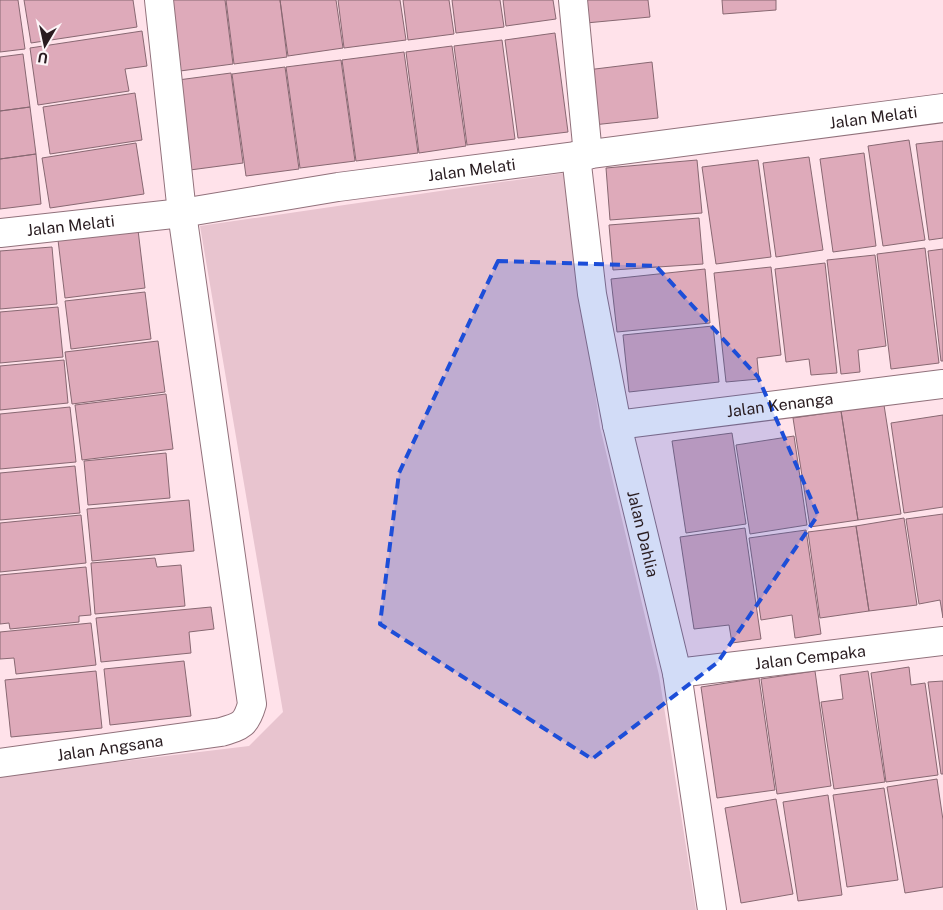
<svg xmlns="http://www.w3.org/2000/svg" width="943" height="910" font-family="'Public Sans',sans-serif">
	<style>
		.green { fill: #e8c4cf }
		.building { fill: #deaaba; stroke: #886872 }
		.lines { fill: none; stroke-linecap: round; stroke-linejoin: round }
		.street-casing { stroke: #91717b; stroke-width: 30 }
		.street { stroke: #fff; stroke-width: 28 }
		.marked { fill: #1d4ed8; fill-opacity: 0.2; stroke: #1d4ed8; stroke-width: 4; stroke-dasharray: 10 6; stroke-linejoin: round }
		.labels { text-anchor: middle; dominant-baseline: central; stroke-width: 4; stroke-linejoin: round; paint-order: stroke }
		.street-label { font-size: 16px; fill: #291c20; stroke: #fdf5f8 }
	</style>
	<rect width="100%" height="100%" fill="#ffe2ea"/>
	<!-- green -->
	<path class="green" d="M564,173L600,427L659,675L696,910H0V776L249,746L283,712L200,226Z"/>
	<!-- building -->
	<path class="building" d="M0,0H18L25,49L0,52Z
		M24,0H133L137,27L31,43Z
		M171,0H225L233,64L180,71Z
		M226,0H280L287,57L234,64Z
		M280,0H336L343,48L288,56Z
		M338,0H400L406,40L344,48Z
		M403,0H449L454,34L408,40Z
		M452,0H500L504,27L456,33Z
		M503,0H553L556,19L506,26Z
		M583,0H648L650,17L586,23Z
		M722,0H776V10L723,14Z
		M142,31L147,66L125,69L129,91L38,105L30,48Z
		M555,33L568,132L518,138L505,40Z
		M502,40L515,139L467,145L454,46Z
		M452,46L466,146L419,153L406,52Z
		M404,52L418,153L356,161L342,60Z
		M23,54L30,107L0,111V57Z
		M341,60L355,161L300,168L286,67Z
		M652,62L658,118L593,125L587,70Z
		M285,67L299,169L246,176L232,74Z
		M231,73L243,163L190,170L178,80Z
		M135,93L142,140L50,154L43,107Z
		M30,107L36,154L0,159V111Z
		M909,140L925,240L883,246L868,146Z
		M943,141V238L929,240L916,144Z
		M136,143L144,194L50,208L42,158Z
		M864,153L876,246L833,252L820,159Z
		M36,154L41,204L0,209V159Z
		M809,157L823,250L776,257L763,163Z
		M697,160L702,213L610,220L606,168Z
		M758,160L771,257L716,264L702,167Z
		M699,218L703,264L613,270L609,225Z
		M138,230L145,288L65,298L58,240Z
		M52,247L57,304L0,309V251Z
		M925,248L939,363L891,369L877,254Z
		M943,249V361H941L928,251Z
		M875,255L886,346L858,350L860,372L841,374L827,260Z
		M825,263L837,373L811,375L809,359L786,362L775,269Z
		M771,267L781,355L757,358L759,379L726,382L714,273Z
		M705,269L710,323L617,332L611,279Z
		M145,292L151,339L71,349L65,301Z
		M58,307L63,357L0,363V312Z
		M713,326L719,382L629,392L623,335Z
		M158,341L165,392L72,404L65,352Z
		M64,360L68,403L0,410V366Z
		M166,394L173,449L82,460L75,405Z
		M884,405L901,514L858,520L841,411Z
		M70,407L76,462L0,469V414Z
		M841,411L858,520L810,527L793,418Z
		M943,415V507L904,513L891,423Z
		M732,433L746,524L686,533L672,441Z
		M794,436L807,525L750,534L736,445Z
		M166,453L170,498L88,505L84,461Z
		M75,466L80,513L0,520V473Z
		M189,500L194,551L92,561L87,509Z
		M943,514V618L940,600L919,604L906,519Z
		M81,515L86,563L0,572V523Z
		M904,518L917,605L869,611L856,526Z
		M856,526L869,611L820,618L808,532Z
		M745,528L761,639L732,643L729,625L694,629L680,537Z
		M806,530L821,634L795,638L792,615L761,620L749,538Z
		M155,558L157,567L181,565L185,606L95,614L91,563Z
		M86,567L91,615L79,616V622L10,629L9,623L0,624V575Z
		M211,607L214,629L189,632L191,653L101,662L96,618Z
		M91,623L96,665L16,674L14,658L0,659V632Z
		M184,661L191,716L110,725L104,669Z
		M909,667L911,685L925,683L938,775L886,782L871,673Z
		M96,671L102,728L11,737L5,680Z
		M815,671L831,786L777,794L761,679Z
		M868,671L885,782L834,789L821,702L843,699L840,675Z
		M759,678L775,790L717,798L701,687Z
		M943,681V774H941L928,682Z
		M937,779L943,820V887L905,893L887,787Z
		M884,788L898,880L847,887L833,795Z
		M828,795L842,895L798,901L783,802Z
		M776,799L793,894L741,903L725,808Z"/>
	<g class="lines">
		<defs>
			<g id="street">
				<path d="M573,0L588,155"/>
				<path id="s1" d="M576,156L592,294L617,425L677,673L712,910"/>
				<path id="s2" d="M0,233L182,213L338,187L943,108"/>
				<path id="s3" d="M617,425L943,384"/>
				<path id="s4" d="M677,673L943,641"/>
				<path id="s5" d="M0,763L221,732C241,726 246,725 252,704L182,213L159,0"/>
			</g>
		</defs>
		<!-- street casing -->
		<use href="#street" class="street-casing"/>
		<!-- street -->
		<use href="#street" class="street"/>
	</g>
	<!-- marked area -->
	<path class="marked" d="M498,261L656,266L758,377L818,515L718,662L592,759L380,624L399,473Z"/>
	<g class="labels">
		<!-- street labels -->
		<g class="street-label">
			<text stroke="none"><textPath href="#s2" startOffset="881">Jalan Melati</textPath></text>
			<text stroke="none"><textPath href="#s2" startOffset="476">Jalan Melati</textPath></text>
			<text stroke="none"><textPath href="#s2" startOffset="71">Jalan Melati</textPath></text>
			<text stroke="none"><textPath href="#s3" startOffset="164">Jalan Kenanga</textPath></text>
			<text stroke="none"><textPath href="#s1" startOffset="384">Jalan Dahlia</textPath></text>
			<text stroke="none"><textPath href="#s4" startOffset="134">Jalan Cempaka</textPath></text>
			<text stroke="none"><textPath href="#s5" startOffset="111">Jalan Angsana</textPath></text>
		</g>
	</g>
	<!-- north arrow -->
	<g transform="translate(45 45) rotate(189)" stroke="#fdf5f8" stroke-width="4" paint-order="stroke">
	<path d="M0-4L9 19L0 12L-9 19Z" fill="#291c20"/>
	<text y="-8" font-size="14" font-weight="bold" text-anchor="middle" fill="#291c20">U</text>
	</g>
</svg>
